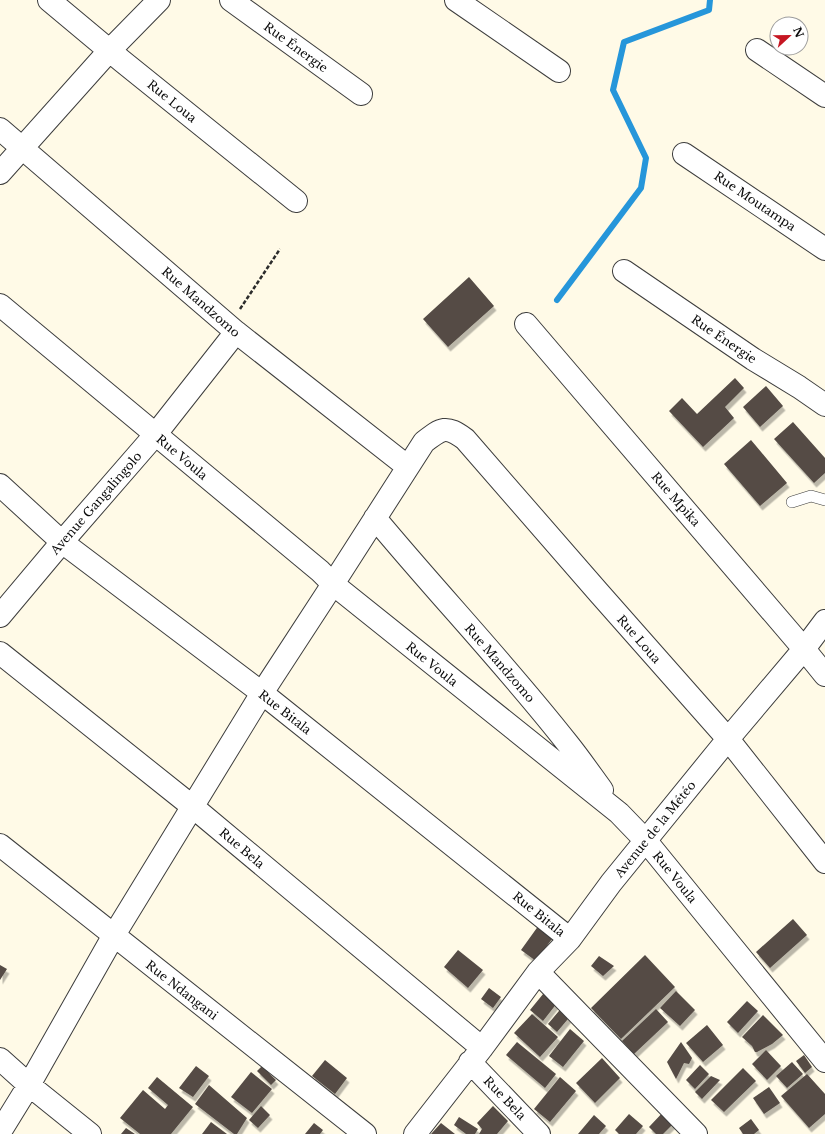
<svg xmlns="http://www.w3.org/2000/svg" width="825" height="1134" font-family="'Libre Baskerville',serif">
	<style>
		.lines { fill: none; stroke-linecap: round; stroke-linejoin: round }
		.stream { stroke: #2696da; stroke-width: 6 }
		.building { fill: #544b45; filter: url(#shadow) }
		.service-casing { stroke: #3d3d3d; stroke-width: 12 }
		.minor-casing { stroke: #3d3d3d; stroke-width: 24 }
		.path { stroke: #2c2c2c; stroke-width: 2.5; stroke-dasharray: 4 2; stroke-linecap: butt }
		.service { stroke: #fff; stroke-width: 11 }
		.minor { stroke: #fff; stroke-width: 22 }
		.labels { text-anchor: middle; dominant-baseline: central; stroke-width: 4; stroke-linejoin: round; paint-order: stroke }
		.street-label { font-size: 12px; fill: #0a0a0a; stroke: #fff }
	</style>
	<defs>
		<filter id="shadow"><feDropShadow dx="2.5" dy="4.5" stdDeviation="0" flood-color="#0004"/></filter>
	</defs>
	<rect width="100%" height="100%" fill="#fffae7"/>
	<g class="lines">
		<!-- stream -->
		<path class="stream" d="M557,300L641,188L646,158L613,90L624,42L709,10L710,0"/>
	</g>
	<!-- building -->
	<path class="building" d="M469,277L494,306L448,347L423,319Z
		M735,378L744,388L725,407L734,418L703,447L669,411L682,398L697,414Z
		M766,386L783,406L760,427L743,407Z
		M793,422L825,458V473L814,483L774,439Z
		M751,440L787,483L760,506L724,464Z
		M793,919L807,935L770,968L756,952Z
		M539,925L554,936L536,961L521,950Z
		M458,950L483,970L468,988L444,967Z
		M645,955L675,987L621,1039L591,1008Z
		M599,956L614,966L603,976L591,966Z
		M0,965L7,969L0,980Z
		M489,988L501,997L493,1008L481,999Z
		M548,988L561,998L543,1021L530,1010Z
		M676,991L695,1010L680,1026L660,1008Z
		M747,1001L758,1011L738,1033L727,1022Z
		M564,1005L573,1013L557,1032L548,1024Z
		M656,1009L668,1022L634,1054L622,1041Z
		M532,1014L558,1037L540,1057L514,1033Z
		M763,1015L783,1035L772,1044L757,1052H755L752,1046L742,1037Z
		M707,1025L723,1045L703,1062L686,1043Z
		M570,1029L584,1041L563,1067L549,1056Z
		M517,1042L556,1074L545,1088L506,1055Z
		M681,1042L692,1058L689,1064L684,1063L676,1079L667,1062Z
		M766,1050L781,1066L767,1080L752,1064Z
		M804,1055L812,1067L805,1073L796,1061Z
		M602,1058L620,1078L595,1103L576,1083Z
		M325,1060L347,1078L335,1094L312,1076Z
		M792,1062L803,1074L787,1088L776,1076Z
		M700,1065L709,1074L695,1089L686,1080Z
		M196,1066L209,1076L193,1097L179,1088Z
		M262,1066L276,1080L271,1085L257,1071Z
		M743,1068L756,1081L724,1112L711,1100Z
		M251,1072L272,1089L252,1113L231,1097Z
		M807,1074L825,1094V1114L809,1128L781,1096Z
		M711,1076L720,1080L702,1099L695,1092Z
		M157,1077L193,1107L171,1134H140L120,1118L143,1090L165,1109L168,1105L148,1088Z
		M560,1077L576,1091L550,1122L534,1109Z
		M209,1085L247,1118L237,1134H234L195,1104Z
		M769,1087L780,1103L764,1114L753,1098Z
		M261,1106L270,1115L258,1128L249,1120Z
		M493,1106L508,1121L497,1134H479L482,1129L477,1123Z
		M666,1109L677,1120L663,1134H656L649,1127Z
		M629,1114L643,1126L636,1134H619L615,1130Z
		M594,1115L606,1126L599,1134H578Z
		M459,1117L478,1129L475,1134H466L454,1125Z
		M751,1119L759,1130L754,1134H743L739,1128Z
		M211,1122L227,1134H202Z
		M314,1123L323,1130L320,1134H305Z
		M441,1123L455,1134H431Z
		M126,1128L135,1134H121Z"/>
	<g class="lines">
		<defs>
			<path id="service" d="M792,502L811,496L825,500"/>
			<path id="minor" d="M49,0L122,61L296,201
				M231,0L361,94
				M456,0L559,71
				M757,50L825,96
				M0,129L236,332L408,467
				M684,154L825,249
				M0,173L109,51L159,0
				M624,271L753,359L799,387L825,405
				M0,305L320,571L333,584L619,813L646,841L825,1061
				M526,324L804,649L825,675
				M0,485L62,542L262,693L570,939
				M375,518C438,594 507,666 568,744C580,759 591,775 602,790
				M0,616L62,542L155,435L236,332
				M0,653L193,807L482,1048
				M0,845L365,1134
				M538,972L696,1134
				M0,1059L29,1085L90,1134
				M470,1062L539,1134
				M0,1132L29,1085L114,935L262,693L333,584L424,442C442,428 446,425 465,439L599,593L728,739L825,862
				M415,1134L482,1048L538,972L570,939L611,883L728,739L804,649L825,621"/>
		</defs>
		<!-- service casing -->
		<use href="#service" class="service-casing"/>
		<!-- minor casing -->
		<use href="#minor" class="minor-casing"/>
		<!-- path -->
		<path class="path" d="M240,309L280,249"/>
		<!-- service -->
		<use href="#service" class="service"/>
		<!-- minor -->
		<use href="#minor" class="minor"/>
	</g>
	<g class="labels">
		<!-- street labels -->
		<g class="street-label">
			<text transform="translate(296 47) rotate(36)">Rue Énergie</text>
			<text transform="translate(172 101) rotate(39)">Rue Loua</text>
			<text transform="translate(755 201) rotate(34)">Rue Moutampa</text>
			<text transform="translate(201 302) rotate(41)">Rue Mandzomo</text>
			<text transform="translate(724 339) rotate(34)">Rue Énergie</text>
			<text transform="translate(182 457) rotate(40)">Rue Voula</text>
			<text transform="translate(676 499) rotate(49)">Rue Mpika</text>
			<text transform="translate(96 503) rotate(-49)">Avenue Gangalingolo</text>
			<text transform="translate(639 639) rotate(49)">Rue Loua</text>
			<text transform="translate(500 663) rotate(49)">Rue Mandzomo</text>
			<text transform="translate(432 664) rotate(39)">Rue Voula</text>
			<text transform="translate(285 712) rotate(38)">Rue Bitala</text>
			<text transform="translate(655 829) rotate(-51)">Avenue de la Météo</text>
			<text transform="translate(242 848) rotate(40)">Rue Bela</text>
			<text transform="translate(675 877) rotate(51)">Rue Voula</text>
			<text transform="translate(539 914) rotate(39)">Rue Bitala</text>
			<text transform="translate(182 990) rotate(38)">Rue Ndangani</text>
			<text transform="translate(505 1098) rotate(46)">Rue Bela</text>
		</g>
	</g>
	<!-- north arrow -->
	<g transform="translate(789 36) rotate(68)"><circle r="19" fill="#ffffff" stroke="#9d9d9d"/>
	<path d="M0-3L7 15L0 10L-7 15Z" fill="#c61622"/>
	<text y="-6" font-size="11" font-weight="bold" text-anchor="middle" fill="#0a0a0a">N</text>
	</g>
</svg>
